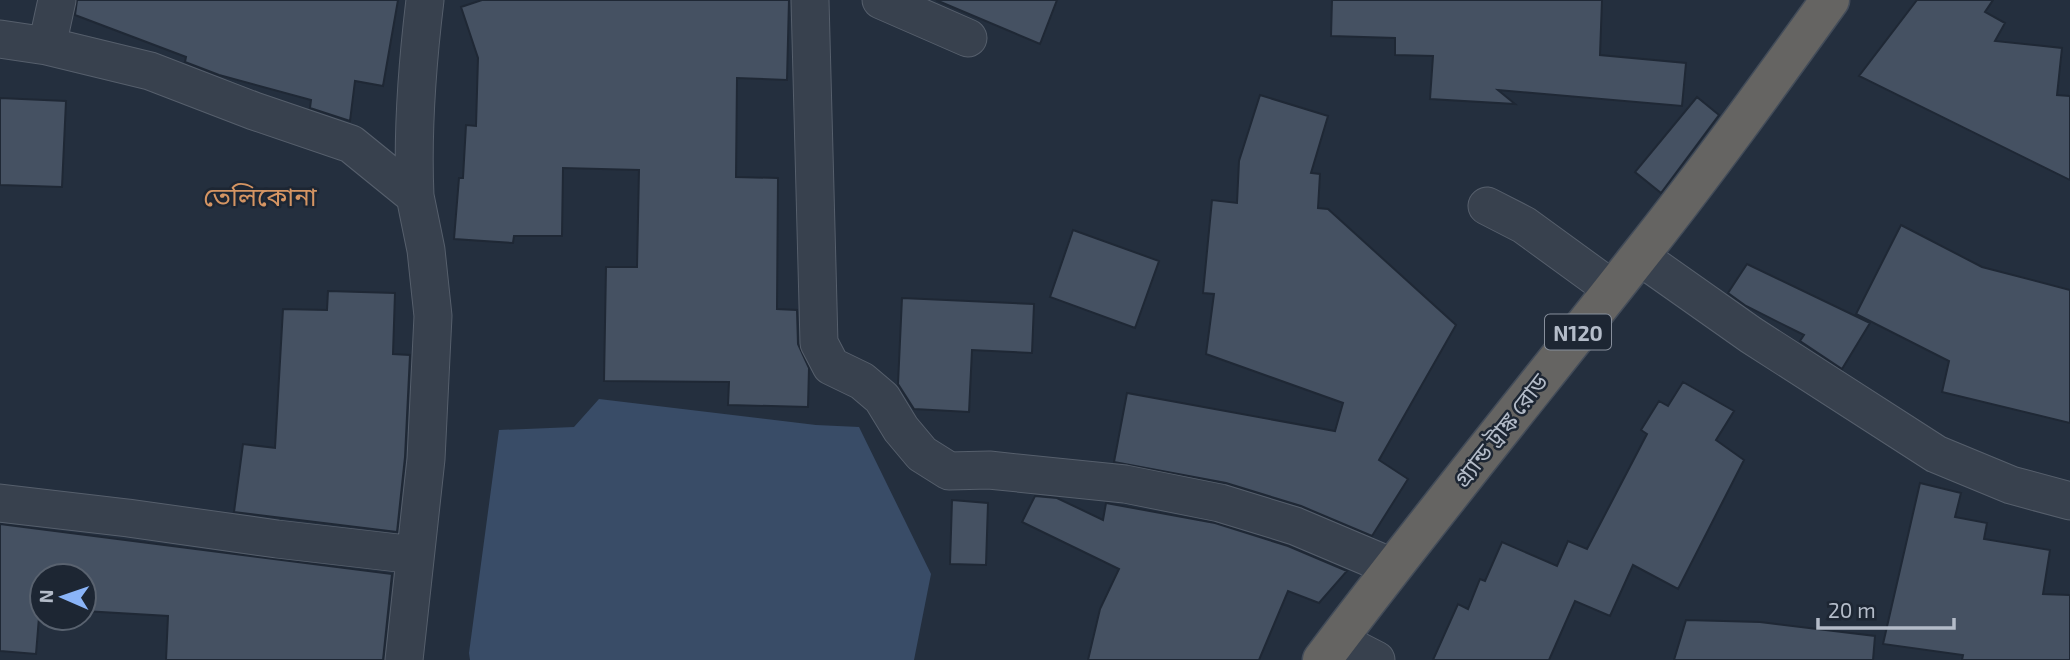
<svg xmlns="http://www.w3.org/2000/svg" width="2070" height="660" font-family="'Exo 2','Noto Sans Bengali',sans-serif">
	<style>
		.water { fill: #394c67 }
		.building { fill: #455162; stroke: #1f2835; stroke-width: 2 }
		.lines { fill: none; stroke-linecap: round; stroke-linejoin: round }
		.minor-casing { stroke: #565f6c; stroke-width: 39 }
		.trunk-casing { stroke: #434c59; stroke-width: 41 }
		.minor { stroke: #38414e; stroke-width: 37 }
		.trunk { stroke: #656462; stroke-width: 38 }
		.labels { text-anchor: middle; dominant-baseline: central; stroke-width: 5; stroke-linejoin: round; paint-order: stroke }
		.shield { fill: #1d2633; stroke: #878f9c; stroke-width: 2 }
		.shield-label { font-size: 21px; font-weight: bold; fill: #b4bcc9 }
		.street-label { font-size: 23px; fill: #b4bcc9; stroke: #1d2633 }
		.quarter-label { font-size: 26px; fill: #d59563; stroke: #1d2633 }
	</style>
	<rect width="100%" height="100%" fill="#242f3e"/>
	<!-- water -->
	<path class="water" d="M599,399L816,425L859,427L931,574L914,660H470L469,653L499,430L574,427Z"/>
	<!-- building -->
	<path class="building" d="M77,0H398L383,86L355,81L350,121L310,108L311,100L219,75L185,62L186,57L75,15Z
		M482,0H789L787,80L737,78L736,177L778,178L777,309L797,310L798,344L809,368L808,407L728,405L729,382L604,381L606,267H637L639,170L563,168L562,236H514L513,243L454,239L459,178H463L466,125L476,126L478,58L461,7Z
		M936,0H1057L1040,44Z
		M1332,0H1602L1600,55L1686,63L1682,106L1498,90L1515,104L1430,99L1433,56L1395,55V38L1331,36Z
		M1917,0H1993L1985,12L2005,23L1995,41L2062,48L2057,95L2070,96V180L1859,76Z
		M1260,95L1328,116L1311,173L1320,174L1318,208L1328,209L1456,325L1379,460L1408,479L1372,536L1301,506L1226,483L1114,462L1127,393L1335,431L1343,403L1206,354L1214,294L1203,293L1212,200L1237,203L1239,161Z
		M1697,97L1719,115L1661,193L1635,172Z
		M0,98L66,101L62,187L0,185Z
		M1901,225L1982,267L2070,290V423L1942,392L1949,361L1856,314Z
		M1073,230L1159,261L1135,328L1050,297Z
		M1747,264L1870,323L1842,369L1800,341L1804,335L1746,306L1728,293Z
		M328,291L395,293L393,354L410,355L405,457L397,532L234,512L243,444L275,448L283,309L327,310Z
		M902,298L1034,304L1032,353L972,350L969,412L914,409L898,384Z
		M1683,382L1734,411L1716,440L1744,460L1678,589L1633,565L1610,616L1575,601L1549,660H1433L1458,604L1468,609L1480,579L1485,581L1502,542L1557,566L1568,541L1587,549L1647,434L1641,430L1659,401L1668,406Z
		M1920,483L1961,493L1955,517L1987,523L1984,539L2050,550L2043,594L2070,595V660H1962L1963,655L1883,644Z
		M1035,496L1057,498L1103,520L1106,503L1215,523L1288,546L1347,571L1319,603L1288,591L1259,660H1088L1100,609L1119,569L1022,522Z
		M952,500L988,503L986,565L950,564Z
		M0,524L392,574L383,660H166L168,616L84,611V576H42V618L39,617L36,654L0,651Z
		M1686,620L1760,622L1875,636L1873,660H1674Z"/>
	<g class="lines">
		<defs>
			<path id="minor" d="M810,0L819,343L831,366L862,381L882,398L901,429L922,454L949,471L989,470L1125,484L1220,503L1295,526L1392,567
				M881,0L968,38
				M0,39L47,46L57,0
				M47,46L150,71L254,111L351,144L415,196L426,250L433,316L426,459L404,660
				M415,196C412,129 417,66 425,0
				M1487,206L1524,225L1612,289
				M1639,256L1751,335L1936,454L2011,485L2070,501
				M0,503L128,518L277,539L415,555
				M1337,640L1376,660"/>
			<path id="trunk" d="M1322,660C1425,523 1534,390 1640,255C1706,172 1768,86 1830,0"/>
		</defs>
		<!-- minor casing -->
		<use href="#minor" class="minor-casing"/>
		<!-- trunk casing -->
		<use href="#trunk" class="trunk-casing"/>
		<!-- minor -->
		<use href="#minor" class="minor"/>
		<!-- trunk -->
		<use href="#trunk" class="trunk"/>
	</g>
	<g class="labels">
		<!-- shield labels -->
		<rect class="shield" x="1545" y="314.5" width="66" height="35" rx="5"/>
		<g class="shield-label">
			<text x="1578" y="332">N120</text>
		</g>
		<!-- street labels -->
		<g class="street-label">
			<text transform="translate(1500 430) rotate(-52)">গ্র্যান্ড ট্রাঙ্ক রোড</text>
		</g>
		<!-- quarter labels -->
		<g class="quarter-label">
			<text x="260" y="195">তেলিকোনা</text>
		</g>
	</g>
	<!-- north arrow -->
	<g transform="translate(63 597) rotate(272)"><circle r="33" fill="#1d2633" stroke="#59626f" stroke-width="2"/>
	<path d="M0-5L12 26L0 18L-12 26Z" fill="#8ab4f8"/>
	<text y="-10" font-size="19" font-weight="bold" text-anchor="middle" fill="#b4bcc9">N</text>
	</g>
	<!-- scale -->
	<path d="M1818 618v10h136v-10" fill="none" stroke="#b4bcc9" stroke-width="3.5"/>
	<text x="1828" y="618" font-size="21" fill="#b4bcc9" stroke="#1d2633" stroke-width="5" paint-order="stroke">20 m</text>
</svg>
